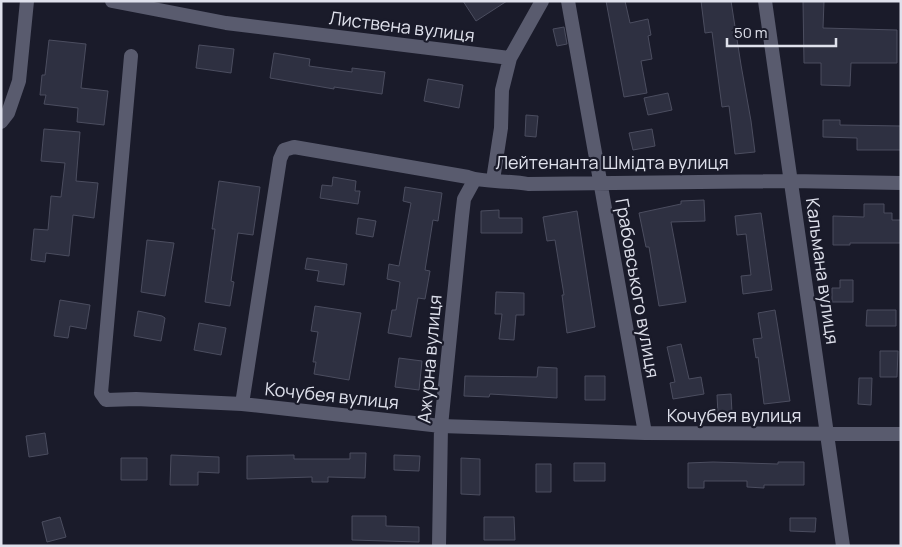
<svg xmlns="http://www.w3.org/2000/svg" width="902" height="547" font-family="Manrope,sans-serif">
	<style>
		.building { fill: #2e3041; stroke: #4b4d5f }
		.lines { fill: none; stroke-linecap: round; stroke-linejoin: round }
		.minor { stroke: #595b6e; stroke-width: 14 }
		.labels { text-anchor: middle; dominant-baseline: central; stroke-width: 4.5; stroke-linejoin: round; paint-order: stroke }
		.street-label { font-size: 18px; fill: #dfe1ec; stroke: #1a1b2a }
	</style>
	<rect width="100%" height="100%" fill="#1a1b2a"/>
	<!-- building -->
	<path class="building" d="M463,1H507L476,21Z
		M606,1H625L630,23L648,19L651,35L648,36L652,59L641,61L647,93L624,97Z
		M701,1H731L741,65L751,121L755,152L735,154L729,106L722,107L712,32L705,33Z
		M803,1H824L823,28L897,30V63H851L850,86L821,85V63H804Z
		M564,27L567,44L557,46L553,29Z
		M49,40L86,44L81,88L108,91L104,125L77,122L78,108L44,104L46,95H40L42,75H45Z
		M199,45L234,49L231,73L196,68Z
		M274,53L310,59L309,66L352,72V68L385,72L382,94L334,87V89L270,78Z
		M428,79L463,85L459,108L424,101Z
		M668,93L672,110L648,115L644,98Z
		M526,115L538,116L536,137L525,136Z
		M823,120H840V125L901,126V150H857V138L823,137Z
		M44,129L80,132L76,181L98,183L94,218L73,215L69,256L46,253L45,262L31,260L34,229L48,230L51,196L61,197L65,163L41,161Z
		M652,129L655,146L633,150L629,133Z
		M333,177L356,181L355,191H360L358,204L320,198L322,185L332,186Z
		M219,181L260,187L253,235L238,233L231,281L234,282L230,306L205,302L215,229H212Z
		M405,187L442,193L438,221L433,220L425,270L430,271L425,299L418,298L411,337L388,333L392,310H396L400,282L387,279L389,264L399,266L411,203L403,201Z
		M704,200L705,221L671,222L686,302L659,306L649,247H646L639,213L681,204V201Z
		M864,204H884V213H892V220H901V243H850V245H833V216L864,217Z
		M499,210V218H522V233H481V211Z
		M577,211L595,327L567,333L562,295H564L555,240L547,241L543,217Z
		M761,213L772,290L743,294L741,276L751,275L746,234L737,235L735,216Z
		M358,218L376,221L373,237L356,234Z
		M147,240L174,243L165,296L141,292Z
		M307,258L347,264L344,285L317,281L319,271L305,269Z
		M840,280H853V302H832V288H840Z
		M496,292L524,293V315H516L514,340L499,339L502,314H495Z
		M60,300L90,305L86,329L70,326L68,338L54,336Z
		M315,306L361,313L349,380L314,374L316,362H313L318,332L311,331Z
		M775,310L790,401L764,404L758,357L756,358L753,339L762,338L758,313Z
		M867,310H896V326H866Z
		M138,311L162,316L165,318L161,341L134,336Z
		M199,323L226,328L221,355L194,350Z
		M681,344L689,379L701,377L704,394L673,399L670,383L675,382L667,347Z
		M880,351H898L897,377H880Z
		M399,358L422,361L419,390L395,387Z
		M538,367L557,368V398L490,394L489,397L464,396L465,376L537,377Z
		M585,376H605V400H585Z
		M859,378H872L871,405L858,404Z
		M731,394L732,413L718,414L717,395Z
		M45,433L48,454L29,457L26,436Z
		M350,453H366L365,478L328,477V482H312V477L247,479V456L294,455V459H350Z
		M171,455L219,457V473L198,472V485H170Z
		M394,455L420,456L419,471L394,470Z
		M121,458H147V480H121Z
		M461,458L480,459V495L461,494Z
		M713,462L778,464V462H804V485H764V488L747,487V481H704V488H688V463Z
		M574,463H605V481H574Z
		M536,464H551V492H536Z
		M352,516H386V526L419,527V542L352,540Z
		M60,517L66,537L47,542L42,522Z
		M484,517H514L515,540H484Z
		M790,518H816L815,532L790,531Z"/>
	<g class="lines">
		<!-- minor -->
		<path class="minor" d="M112,1L226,23L510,58
			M568,1L645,433
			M765,1L843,546
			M131,56L101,393L106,400L136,399L242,404L441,426L645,433L901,434
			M1,122L8,113L19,81L27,1
			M493,180L501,128L502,90L510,58L542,1
			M242,404L280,159L284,150L294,147L468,177C485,183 508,180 528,184L791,181L901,183
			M439,546L441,426L462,216L464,199L475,179"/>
	</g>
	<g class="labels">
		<!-- street labels -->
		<g class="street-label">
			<text transform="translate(402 26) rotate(7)">Листвена вулиця</text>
			<text x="612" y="162">Лейтенанта Шмідта вулиця</text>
			<text transform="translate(823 271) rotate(82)">Кальмана вулиця</text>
			<text transform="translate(638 288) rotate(80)">Грабовського вулиця</text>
			<text transform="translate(429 359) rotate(-85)">Ажурна вулиця</text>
			<text transform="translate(332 395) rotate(6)">Кочубея вулиця</text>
			<text x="734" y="415">Кочубея вулиця</text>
		</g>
	</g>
	<!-- border -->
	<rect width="902" height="547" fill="none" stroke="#dfe1ec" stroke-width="5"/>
	<!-- scale -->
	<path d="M727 38v8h109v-8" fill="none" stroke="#dfe1ec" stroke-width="2.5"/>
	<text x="734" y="38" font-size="15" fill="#dfe1ec" stroke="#1a1b2a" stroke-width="4" paint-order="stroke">50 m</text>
</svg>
